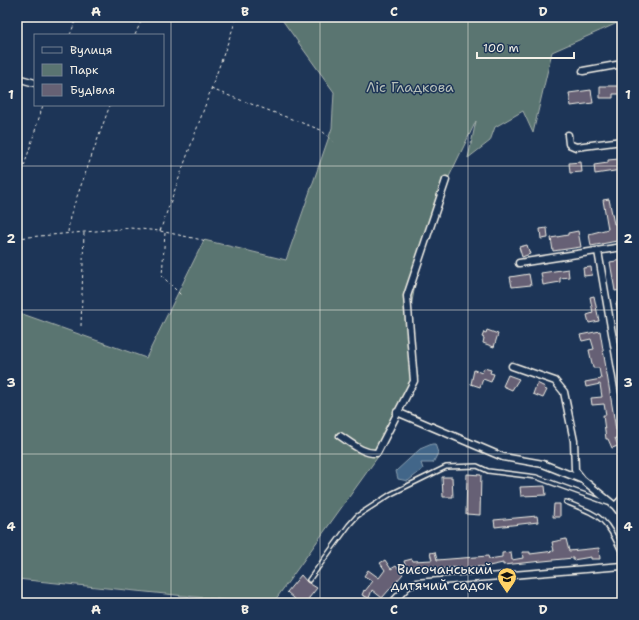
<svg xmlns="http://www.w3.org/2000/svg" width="639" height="620" font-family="'Shantell Sans',sans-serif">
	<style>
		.green { fill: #5a7471; stroke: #a7b2ac }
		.water { fill: #426689; stroke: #899eaf }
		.building { fill: #666174; stroke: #f4f1e8 }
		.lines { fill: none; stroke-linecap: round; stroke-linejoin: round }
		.service-casing { stroke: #f4f1e8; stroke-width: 6 }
		.minor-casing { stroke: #f4f1e8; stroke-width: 9 }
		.path { stroke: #f4f1e8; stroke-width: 1; stroke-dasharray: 3 3; stroke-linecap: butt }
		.service { stroke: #1d3557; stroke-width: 3 }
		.minor { stroke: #1d3557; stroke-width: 6 }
		.grid { fill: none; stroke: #f4f1e8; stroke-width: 1; stroke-opacity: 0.55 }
		.labels { text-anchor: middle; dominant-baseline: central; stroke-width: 3; stroke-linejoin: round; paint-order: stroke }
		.park-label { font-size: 14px; fill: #b6bfb8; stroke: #1d3557 }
		.poi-label { font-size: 14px; fill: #f4f1e8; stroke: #1d3557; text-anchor: end }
		.neatline { fill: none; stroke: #f4f1e8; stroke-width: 1.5 }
		.grid-label { font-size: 13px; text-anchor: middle; font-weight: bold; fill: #f4f1e8 }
	</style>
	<rect width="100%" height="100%" fill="#1d3557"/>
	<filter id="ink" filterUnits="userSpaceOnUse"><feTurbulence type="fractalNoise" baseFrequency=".025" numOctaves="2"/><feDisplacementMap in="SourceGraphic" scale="8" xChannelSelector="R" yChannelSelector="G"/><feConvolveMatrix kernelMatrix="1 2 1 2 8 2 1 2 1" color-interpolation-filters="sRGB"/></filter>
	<g filter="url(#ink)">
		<!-- green -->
		<path class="green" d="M280,17H622V21L552,52L533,133L523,111L495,127L490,141L468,158L476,121L447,181L419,263L407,329L418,377L377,458L273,603H255L17,579V312L146,358L204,240L286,260L332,128L334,92Z"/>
		<!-- water -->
		<path class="water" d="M432,444H435L438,453L433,463H421L423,469L408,481L398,479L396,471L420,449Z"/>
		<!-- building -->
		<path class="building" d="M600,86H622V94H613V98H600Z
			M591,90L593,103L571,106L569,93Z
			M619,159L621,170L595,174L594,165L608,163V160Z
			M581,162L582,172L570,173L569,163Z
			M609,199L614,224L621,223L622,240L591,246L589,234L608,229L603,200Z
			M547,228L548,238L541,239L540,229Z
			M578,231L581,247L553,251L551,238L568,235V233Z
			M527,245L530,254L522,257L519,247Z
			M622,260V290L615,291L610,262Z
			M591,267L592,275L584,276L583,268Z
			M568,269L569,277L560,278V282L543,285L541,273Z
			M529,274L531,285L512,287L510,277Z
			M594,296L599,321L589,323L587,315L593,313L590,297Z
			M622,302V319H619L616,303Z
			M487,330L498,334L494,347L483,343L484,338L482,337L484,332L486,333Z
			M600,331L616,430H617L618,437L615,438L618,446L612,448L608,439H606L603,415H606L604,404L592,405L591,398L602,397L600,384L586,387L585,382L601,379L599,368H593L589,350L594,349L591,339L582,341L580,335Z
			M484,368L491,370L490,373L494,374L491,382L483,379L480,387L471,384L474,370L482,373Z
			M508,375L519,379L512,390L503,386Z
			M537,383L545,387L544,389L547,390L543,398L533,394Z
			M467,474L481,475L480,515L466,514Z
			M442,477H452L453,497H443Z
			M545,486L546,495L521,496L520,487Z
			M554,504H560V517H553Z
			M537,516L538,522L495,527L494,520Z
			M566,539L569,551L599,548L600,559H591V557L573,560V558L503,565V563L489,566L456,568V567L436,570H422V567L407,571L404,561L412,559L413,561L432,560L430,553L435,552L437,560L488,556L489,559L502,557V553L511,552L512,560L523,558L522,552H530V554L554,551L552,542Z
			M385,560L391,569L396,566L403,574L382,598L372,590L369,598L362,595L364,590L365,591L373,581L364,576L368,570L379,578L385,570L380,563Z
			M301,575L307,582L317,588L305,603H291L295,599L287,592Z"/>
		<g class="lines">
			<defs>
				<path id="service" d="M566,502C603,517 604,516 622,553
					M309,580L349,525L357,516L391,494L446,467L477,466L488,471L536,477L608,503"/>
				<path id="minor" d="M583,71L622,64
					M17,78L35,83
					M568,135L569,144L576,147L622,141
					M598,251L622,392
					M519,263L622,247
					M512,366L555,381L564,392L574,441L575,470L582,479
					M397,412L503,457L543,464L583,480L615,506L622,515
					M340,436C351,443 363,454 377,453L414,381L407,296L446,180
					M615,506L622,499
					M392,603L408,586L416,583L622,566"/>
			</defs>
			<!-- service casing -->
			<use href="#service" class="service-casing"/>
			<!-- minor casing -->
			<use href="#minor" class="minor-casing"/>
			<!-- path -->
			<path class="path" d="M17,21L49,17
				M70,35L77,17
				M135,35L143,17
				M211,89L321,130L334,142
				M17,189L43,105
				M160,231L237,17
				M68,232L70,216L110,105
				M165,233L162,276L181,295
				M17,238L130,228L160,231L207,241
				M81,326L84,232"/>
			<!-- service -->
			<use href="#service" class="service"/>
			<!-- minor -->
			<use href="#minor" class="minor"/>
		</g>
	</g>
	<!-- grid -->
	<path class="grid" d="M171,17V603M320,17V603M468,17V603M17,166H622M17,310H622M17,454H622"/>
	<!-- icons -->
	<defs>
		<symbol id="school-pin" viewBox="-11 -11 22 30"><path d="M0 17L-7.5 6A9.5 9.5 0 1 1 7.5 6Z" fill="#ffd166" stroke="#1d3557"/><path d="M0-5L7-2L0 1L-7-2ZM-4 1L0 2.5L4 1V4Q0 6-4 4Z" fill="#111"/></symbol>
	</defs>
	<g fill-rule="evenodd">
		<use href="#school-pin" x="496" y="566" width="22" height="30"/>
	</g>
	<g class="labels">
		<!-- park labels -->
		<g class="park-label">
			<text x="410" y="87">Ліс Гладкова</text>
		</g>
		<!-- poi labels -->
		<g class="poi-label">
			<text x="493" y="569">Височанський<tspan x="493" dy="16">дитячий садок</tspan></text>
		</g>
	</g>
	<!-- margin -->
	<rect width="639" height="620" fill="none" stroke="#1d3557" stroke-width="44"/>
	<!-- legend -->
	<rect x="34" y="34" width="130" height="72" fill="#1d3557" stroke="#738091"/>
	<rect x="42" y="47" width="20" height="6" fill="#1d3557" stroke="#738091"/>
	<text x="70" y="54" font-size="12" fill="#f4f1e8">Вулиця</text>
	<rect x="42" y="64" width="20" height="12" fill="#5a7471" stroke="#738091"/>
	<text x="70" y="74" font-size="12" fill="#f4f1e8">Парк</text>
	<rect x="42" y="84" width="20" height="12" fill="#666174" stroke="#738091"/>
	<text x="70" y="94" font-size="12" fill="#f4f1e8">Будівля</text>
	<!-- scale -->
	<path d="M477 52v6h97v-6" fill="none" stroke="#f4f1e8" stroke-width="2"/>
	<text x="483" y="52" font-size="12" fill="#f4f1e8" stroke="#1d3557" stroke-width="3" paint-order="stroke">100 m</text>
	<rect x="22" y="22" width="595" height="576" class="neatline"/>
	<g class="grid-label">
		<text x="96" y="16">A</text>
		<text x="245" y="16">B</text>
		<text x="394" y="16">C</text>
		<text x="543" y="16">D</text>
		<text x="11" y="99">1</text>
		<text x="628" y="99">1</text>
		<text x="11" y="243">2</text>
		<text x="628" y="243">2</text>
		<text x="11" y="387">3</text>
		<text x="628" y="387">3</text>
		<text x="11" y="531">4</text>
		<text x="628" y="531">4</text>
		<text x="96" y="614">A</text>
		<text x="245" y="614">B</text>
		<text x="394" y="614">C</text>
		<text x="543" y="614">D</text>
	</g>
</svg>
